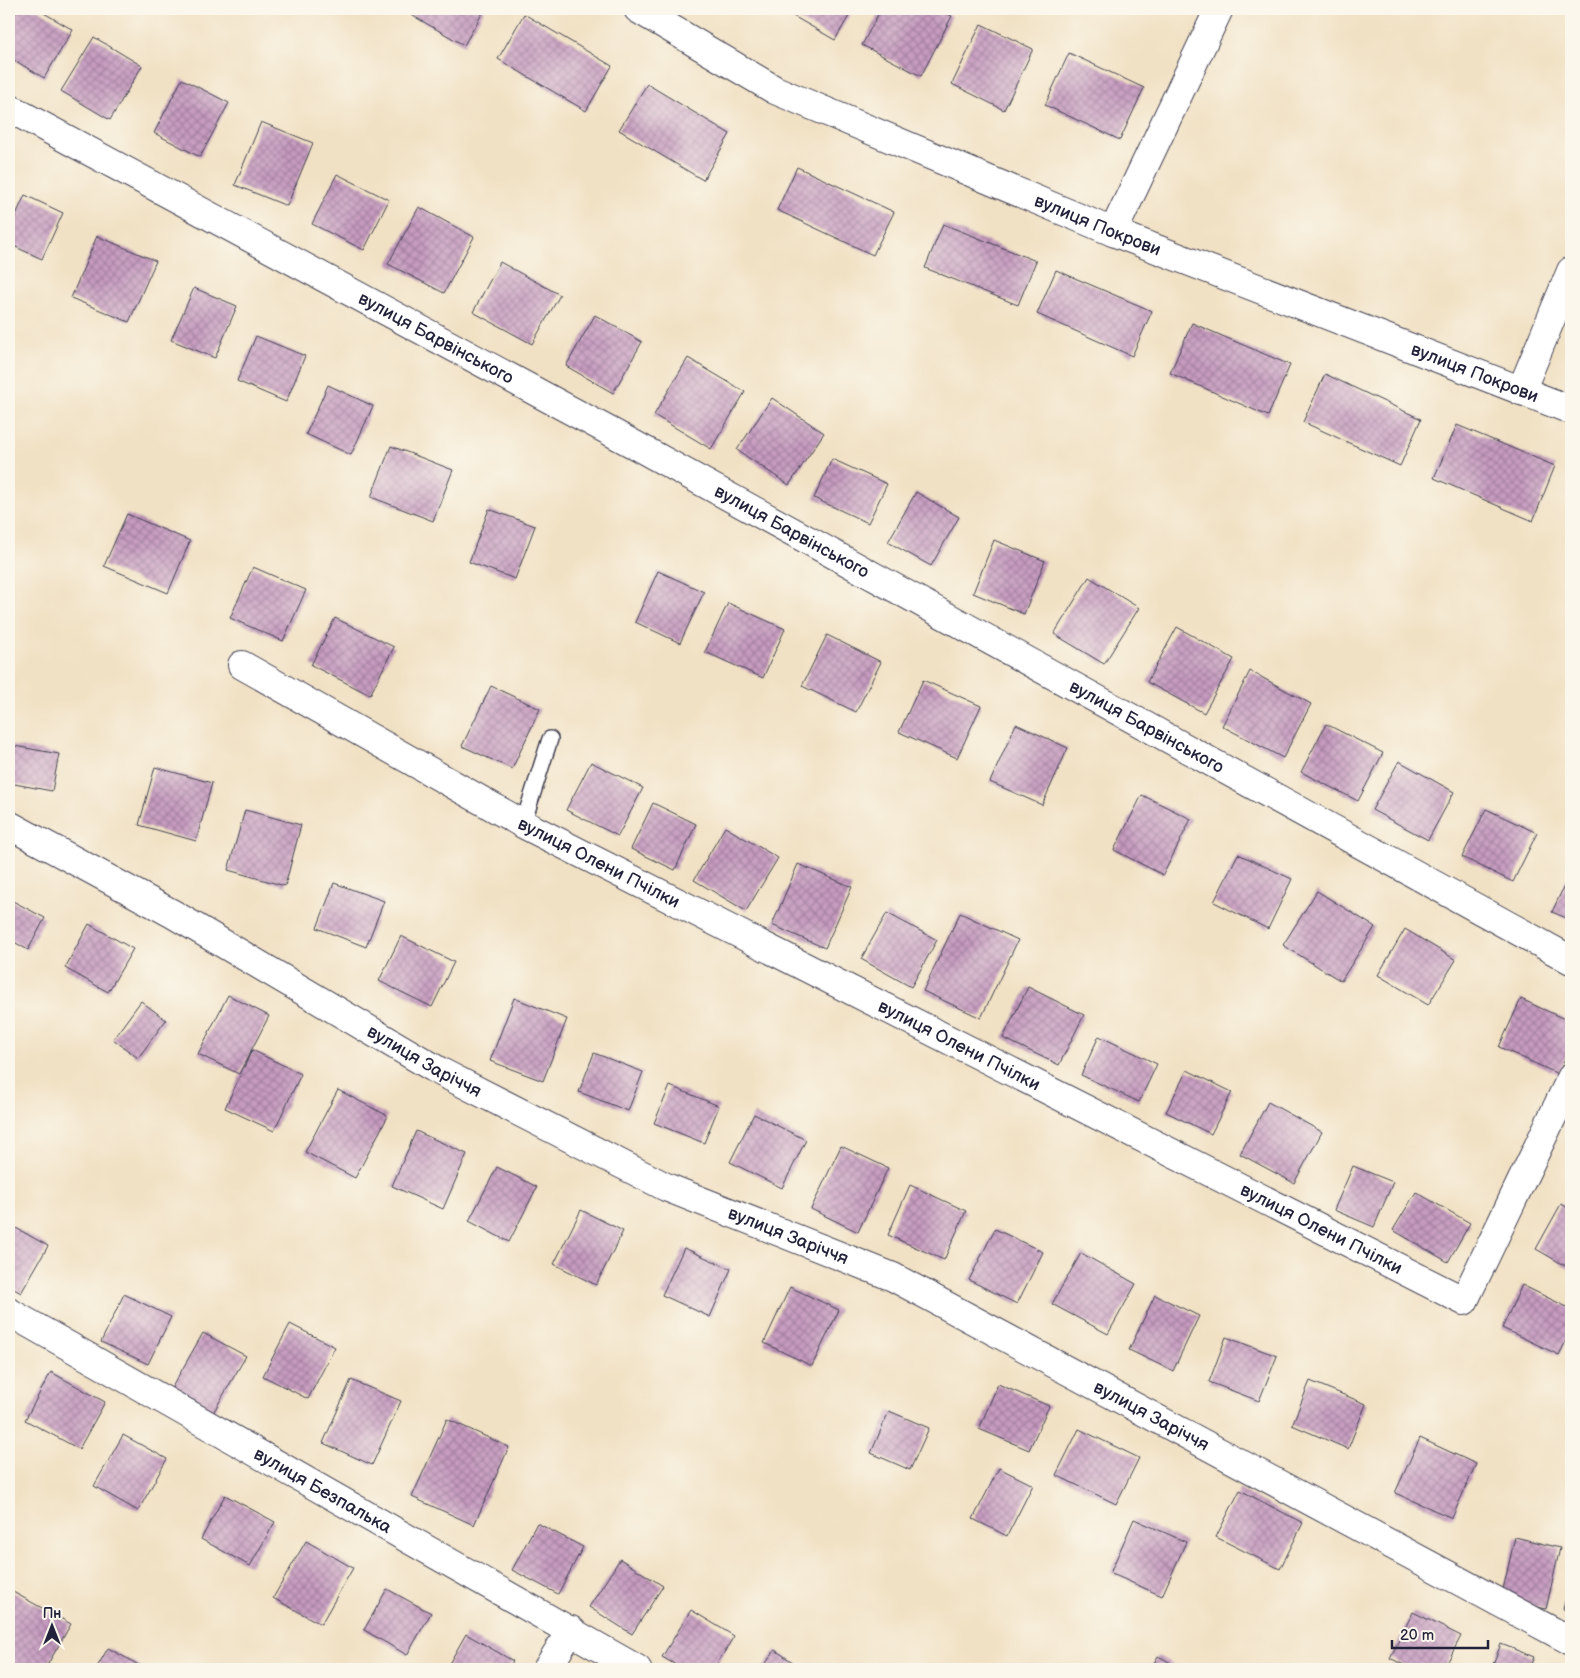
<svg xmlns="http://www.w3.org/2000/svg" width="1580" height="1678" font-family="'Balsamiq Sans',sans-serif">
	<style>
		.building { fill: url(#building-cross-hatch) }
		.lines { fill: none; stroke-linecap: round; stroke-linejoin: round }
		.lane-casing { stroke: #413f50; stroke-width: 18 }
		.street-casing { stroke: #413f50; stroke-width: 30 }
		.lane { stroke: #fff; stroke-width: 15 }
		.street { stroke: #fff; stroke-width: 28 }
		.labels { text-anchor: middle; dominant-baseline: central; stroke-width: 4; stroke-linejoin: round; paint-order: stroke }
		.street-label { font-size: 18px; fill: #22223b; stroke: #fbf7ec }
	</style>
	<defs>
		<pattern id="building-cross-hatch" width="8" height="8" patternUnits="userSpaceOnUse" patternTransform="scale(1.25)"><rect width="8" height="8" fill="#c69bc0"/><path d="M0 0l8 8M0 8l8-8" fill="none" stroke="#a07e9d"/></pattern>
	</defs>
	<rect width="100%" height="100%" fill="#fbf7ec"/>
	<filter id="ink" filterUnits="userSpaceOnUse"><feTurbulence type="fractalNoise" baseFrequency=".02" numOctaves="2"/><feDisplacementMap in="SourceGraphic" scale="10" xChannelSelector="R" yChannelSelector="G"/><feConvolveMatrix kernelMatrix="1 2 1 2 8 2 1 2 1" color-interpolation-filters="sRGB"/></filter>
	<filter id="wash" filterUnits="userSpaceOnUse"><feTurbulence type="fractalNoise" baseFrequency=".0096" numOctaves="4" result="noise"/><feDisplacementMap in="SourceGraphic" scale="20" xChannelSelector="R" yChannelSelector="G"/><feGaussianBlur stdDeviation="1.12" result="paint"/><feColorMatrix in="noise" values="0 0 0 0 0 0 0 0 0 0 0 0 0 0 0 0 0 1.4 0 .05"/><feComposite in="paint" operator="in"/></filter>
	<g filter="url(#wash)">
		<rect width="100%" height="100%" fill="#f1e1c4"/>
		<g id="blocks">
			<!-- building -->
			<path class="building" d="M9,9H37L73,30L44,78L9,57Z
				M401,9H485L464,45Z
				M781,9H853L835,40Z
				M881,9H938L952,16L921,76L862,45Z
				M524,14L612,66L586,111L498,59Z
				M981,24L1033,49L1004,110L952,84Z
				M94,37L142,66L110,120L61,91Z
				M1069,53L1144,88L1120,140L1045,105Z
				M182,79L229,103L200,157L154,133Z
				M647,84L730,134L703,180L619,130Z
				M261,122L313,143L287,206L235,185Z
				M797,167L894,212L873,255L777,210Z
				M337,174L389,200L364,250L312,224Z
				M25,195L63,213L42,259L9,244V230Z
				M419,207L474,237L444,293L388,264Z
				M943,224L1036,261L1018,305L925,268Z
				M97,236L156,261L129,322L71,298Z
				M500,262L560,295L532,344L473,312Z
				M1056,270L1152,311L1132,356L1037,314Z
				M194,288L237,306L215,358L171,340Z
				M595,315L642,342L613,393L566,366Z
				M1192,323L1290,365L1268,416L1170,373Z
				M256,336L305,356L286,402L237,381Z
				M688,358L745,392L711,449L654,415Z
				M1325,374L1421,419L1400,466L1303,422Z
				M328,385L373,406L351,455L306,434Z
				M772,398L824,433L789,485L737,450Z
				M1457,425L1555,466L1533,521L1434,478Z
				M391,446L453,470L433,521L371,497Z
				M832,459L887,484L868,523L814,498Z
				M916,492L959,517L931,566L888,542Z
				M489,509L535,526L515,579L469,562Z
				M127,514L190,541L168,593L104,566Z
				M994,540L1045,561L1024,614L973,593Z
				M253,567L306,590L283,641L230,618Z
				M658,571L704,592L680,643L635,622Z
				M1089,577L1139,608L1104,664L1054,634Z
				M728,603L785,629L763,678L705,652Z
				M335,618L394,647L370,695L311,665Z
				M1177,627L1234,659L1204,713L1147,682Z
				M827,635L881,662L856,712L802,686Z
				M1250,671L1311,704L1283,758L1222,726Z
				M923,680L981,706L957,758L899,732Z
				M491,686L540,709L512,769L462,746Z
				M1016,724L1068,748L1042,805L990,782Z
				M1326,724L1383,753L1358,801L1301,772Z
				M9,745L59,754L52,791L9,783Z
				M1399,761L1454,792L1428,840L1372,810Z
				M591,762L643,788L618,836L566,810Z
				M155,767L212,783L196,841L139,825Z
				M1142,795L1191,819L1163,875L1114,850Z
				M653,803L696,824L675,870L631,849Z
				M1486,809L1537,833L1513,882L1462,857Z
				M245,810L301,825L285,886L228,870Z
				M725,827L778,858L746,911L694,880Z
				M1238,854L1292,879L1268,929L1214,902Z
				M798,864L852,887L825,948L772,925Z
				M1571,871V920L1552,912Z
				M334,883L384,901L366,947L317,928Z
				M1317,891L1375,927L1341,981L1283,945Z
				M9,899L45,918L28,950L9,939Z
				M887,913L937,940L911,987L861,959Z
				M960,913L1018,940L981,1018L923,991Z
				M89,924L133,949L108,992L65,968Z
				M1405,929L1456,960L1428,1005L1378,975Z
				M401,936L454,962L432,1007L379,981Z
				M1028,987L1084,1015L1059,1065L1003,1038Z
				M228,995L269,1016L239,1074L198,1054Z
				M514,998L567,1019L543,1081L490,1061Z
				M1521,999L1571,1022V1046L1558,1074L1499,1047Z
				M141,1001L166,1020L138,1058L113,1039Z
				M1099,1036L1157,1064L1139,1102L1081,1075Z
				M252,1050L301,1074L274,1131L225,1108Z
				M594,1053L643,1072L628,1111L579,1092Z
				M1187,1070L1232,1092L1211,1134L1166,1112Z
				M670,1086L719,1106L704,1143L654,1123Z
				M338,1090L388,1116L355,1178L305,1152Z
				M1268,1102L1322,1132L1294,1183L1240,1154Z
				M754,1114L806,1140L782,1188L730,1162Z
				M416,1131L467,1154L443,1209L392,1186Z
				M841,1146L888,1168L858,1232L811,1209Z
				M1353,1166L1393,1182L1374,1227L1334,1210Z
				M497,1167L537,1187L509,1242L469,1221Z
				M910,1185L966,1211L944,1260L888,1235Z
				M1416,1192L1470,1223L1448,1262L1393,1230Z
				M1561,1204L1571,1209V1269L1536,1249Z
				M581,1210L623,1231L596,1285L554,1264Z
				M9,1224L48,1246L21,1293L9,1286Z
				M995,1229L1043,1252L1017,1304L969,1280Z
				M684,1248L731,1269L710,1317L662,1295Z
				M1081,1253L1136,1284L1108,1334L1052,1304Z
				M1522,1285L1571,1309V1331L1559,1355L1502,1328Z
				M790,1287L839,1310L812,1366L764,1343Z
				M124,1294L171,1317L148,1364L101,1342Z
				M1155,1295L1199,1316L1173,1371L1129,1350Z
				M290,1324L335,1347L308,1399L263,1376Z
				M203,1333L246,1356L213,1413L171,1389Z
				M1226,1337L1277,1356L1259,1401L1209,1382Z
				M51,1372L105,1402L79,1449L25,1420Z
				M351,1380L401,1401L372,1465L323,1443Z
				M1310,1381L1366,1404L1348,1449L1292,1425Z
				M998,1384L1049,1406L1029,1450L979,1429Z
				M889,1411L929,1428L910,1470L871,1453Z
				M447,1419L509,1447L474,1525L412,1497Z
				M1079,1429L1139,1458L1116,1504L1056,1475Z
				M123,1435L167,1459L138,1511L94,1486Z
				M1420,1438L1476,1464L1452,1518L1395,1493Z
				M999,1468L1033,1485L1007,1536L973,1519Z
				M1240,1490L1303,1523L1280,1569L1216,1537Z
				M225,1495L275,1522L250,1566L201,1539Z
				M1134,1519L1186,1542L1162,1596L1110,1573Z
				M537,1523L583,1547L558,1594L512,1570Z
				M1515,1537L1560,1548L1546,1609L1501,1598Z
				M306,1541L353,1568L321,1624L273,1598Z
				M620,1559L663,1586L632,1634L589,1607Z
				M1571,1580V1612L1563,1609Z
				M387,1589L431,1613L407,1655L364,1630Z
				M13,1592L71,1624L45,1669H18L9,1664V1599Z
				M691,1610L734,1636L714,1669H683L662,1657Z
				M1413,1612L1461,1636L1444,1669H1412L1390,1658Z
				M466,1634L513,1661L508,1669H446Z
				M1501,1644L1534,1657L1529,1669H1491Z
				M108,1648L146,1669H96Z
				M775,1650L803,1669H762Z
				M1158,1656L1182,1669H1151Z"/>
		</g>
	</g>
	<g filter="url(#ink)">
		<use href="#blocks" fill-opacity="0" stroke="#413f50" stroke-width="1"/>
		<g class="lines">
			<defs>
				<path id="lane" d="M523,824L550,739"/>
				<g id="street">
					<path id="s1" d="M638,9L775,90L1113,232L1571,410"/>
					<path id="s2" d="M9,108L635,445L1571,960"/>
					<path d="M1113,232L1219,9"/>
					<path d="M1521,391L1571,271"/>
					<path id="s3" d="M242,665L523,824L1464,1301L1571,1078"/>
					<path id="s4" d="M9,825L173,914L439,1071L666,1187L893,1277L1571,1641"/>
					<path id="s5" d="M9,1312L637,1669"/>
					<path d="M547,1669L571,1630"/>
				</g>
			</defs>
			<!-- lane casing -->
			<use href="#lane" class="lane-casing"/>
			<!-- street casing -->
			<use href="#street" class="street-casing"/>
			<!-- lane -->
			<use href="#lane" class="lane"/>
			<!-- street -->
			<use href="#street" class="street"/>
		</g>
	</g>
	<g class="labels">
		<!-- street labels -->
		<g class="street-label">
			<text stroke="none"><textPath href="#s1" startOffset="509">вулиця Покрови</textPath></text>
			<text stroke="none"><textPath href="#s2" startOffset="485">вулиця Барвінського</textPath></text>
			<text stroke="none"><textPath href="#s1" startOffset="914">вулиця Покрови</textPath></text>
			<text stroke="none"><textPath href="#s2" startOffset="890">вулиця Барвінського</textPath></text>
			<text stroke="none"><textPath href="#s2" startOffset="1295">вулиця Барвінського</textPath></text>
			<text stroke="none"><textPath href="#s3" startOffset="408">вулиця Олени Пчілки</textPath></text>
			<text stroke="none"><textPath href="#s3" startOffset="812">вулиця Олени Пчілки</textPath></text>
			<text stroke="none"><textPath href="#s4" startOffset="478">вулиця Заріччя</textPath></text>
			<text stroke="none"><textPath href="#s3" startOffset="1218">вулиця Олени Пчілки</textPath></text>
			<text stroke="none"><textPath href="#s4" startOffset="882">вулиця Заріччя</textPath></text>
			<text stroke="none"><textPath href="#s4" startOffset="1288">вулиця Заріччя</textPath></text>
			<text stroke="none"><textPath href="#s5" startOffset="361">вулиця Безпалька</textPath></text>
		</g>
	</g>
	<!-- margin -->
	<rect width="1580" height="1678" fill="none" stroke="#fbf7ec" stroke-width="30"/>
	<!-- north arrow -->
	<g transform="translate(52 1626)" stroke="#fbf7ec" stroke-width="4" paint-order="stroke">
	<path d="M0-4L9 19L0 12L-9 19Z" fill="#22223b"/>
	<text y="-8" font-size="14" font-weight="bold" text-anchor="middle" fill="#22223b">Пн</text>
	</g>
	<!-- scale -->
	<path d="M1392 1640v8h96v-8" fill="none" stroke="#22223b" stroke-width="2.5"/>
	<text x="1400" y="1640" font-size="15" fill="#22223b" stroke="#fbf7ec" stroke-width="4" paint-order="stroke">20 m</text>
</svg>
